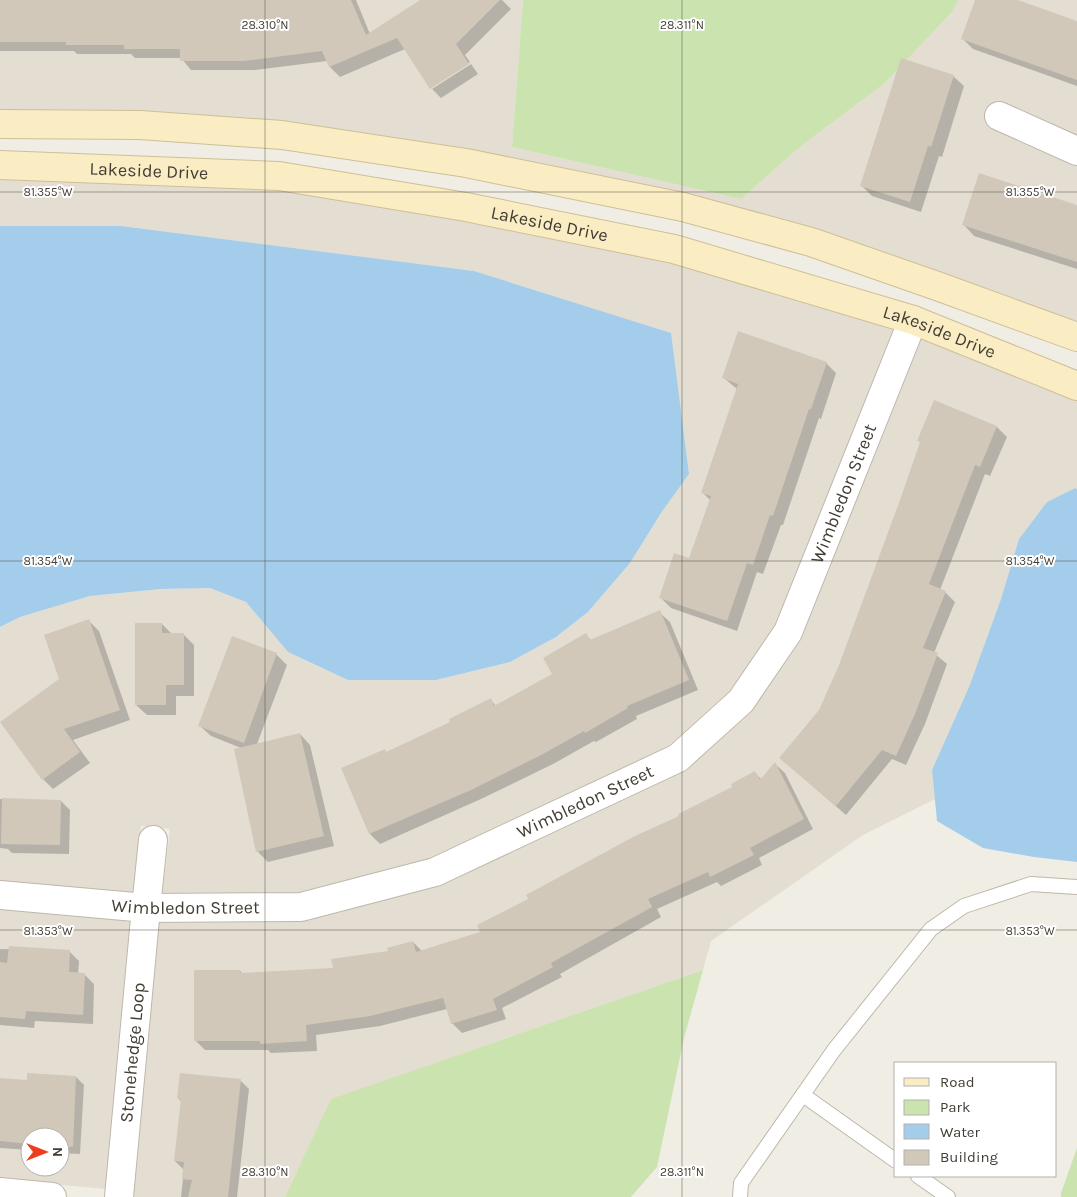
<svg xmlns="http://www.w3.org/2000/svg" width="1077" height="1197" font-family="Karla,sans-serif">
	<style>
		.residential { fill: #e4ded2; fill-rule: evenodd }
		.green { fill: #cbe3af }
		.water { fill: #a3cdea }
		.shadow { fill: #0003 }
		.building { fill: #d1c8ba }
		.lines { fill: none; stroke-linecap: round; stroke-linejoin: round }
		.lane-casing { stroke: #beb7aa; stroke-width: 16 }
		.street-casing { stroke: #beb7aa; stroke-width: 30 }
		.secondary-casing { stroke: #cebf96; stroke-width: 30 }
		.lane { stroke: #fff; stroke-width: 14 }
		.street { stroke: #fff; stroke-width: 28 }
		.secondary { stroke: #faedc4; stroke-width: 28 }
		.ticks { fill: none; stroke: #423d34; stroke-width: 1; stroke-opacity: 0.45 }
		.labels { text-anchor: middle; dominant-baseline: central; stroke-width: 4; stroke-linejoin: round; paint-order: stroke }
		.street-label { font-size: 18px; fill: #423d34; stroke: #fff }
		.ticks-label { font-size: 12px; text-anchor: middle; fill: #423d34; stroke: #fff; stroke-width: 4; stroke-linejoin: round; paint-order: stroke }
	</style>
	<rect width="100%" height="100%" fill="#f0ede4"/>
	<!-- residential -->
	<path class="residential" d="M0,0H523L512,147L741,199L801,146L885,83L952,12L958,0H1077V323L687,195L0,111Z
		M0,178L277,189L463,220L670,261L894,328L775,626L729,693L669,748L429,860L299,894L162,895L170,829L141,826L133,894L0,882V627L20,617L90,596L161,589L210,588L246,602L288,652L348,680H436L510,662L556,637L588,612L630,563L661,513L689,474L670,333L474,271L121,226H0Z
		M922,337L1077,400V489L1075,488L1047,502L1019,539L1001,599L969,687L932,770L935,799L863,835L711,941L703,970L332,1099L285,1197H133L159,921L439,885L688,767L753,708L801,638Z
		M0,908L130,920L105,1189L0,1179ZM30,1137H60V1167H30Z"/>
	<!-- green -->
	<path class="green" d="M523,0H958L952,12L885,83L801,146L741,199L512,147Z
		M703,970L684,1038L657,1167L631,1197H285L331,1099Z
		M1077,1148V1197H1061V1193Z"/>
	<!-- water -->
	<path class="water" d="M0,226H121L474,271L671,333L689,474L661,513L630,563L588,612L556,637L510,662L436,680H348L288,652L246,602L210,588L161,589L90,596L20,617L0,627Z
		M1075,488L1077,489V862L1034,857L983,848L937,821L932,770L969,687L1001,599L1019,539L1047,502Z"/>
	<!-- shadow -->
	<path class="shadow" d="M0,0H356L370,34L423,0H502L511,9L465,55L470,62L431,87V89L405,49L340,77L330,67L327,61L255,70H191L181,58H135L131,54H77L74,51H0Z
		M976,0H1014L1077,22V86L973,49L963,39Z
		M471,64L478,74L441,98L432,89Z
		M953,76L964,86L942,157L939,156L921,212L872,196L862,186Z
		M1077,206V269L974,236L964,225Z
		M826,363L836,373L821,419L819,418L783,525H781L763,574L757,572L737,631L671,608L661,598L690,559L710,500L703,493L737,389L724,378Z
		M935,401L997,427L1007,437L990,476L985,474L940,590L945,592L955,602L934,653L947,664L925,724L906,765L892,759L846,815L780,758L820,711L840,665L902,500Z
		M659,612L670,622L698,690L636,716L637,719L596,742L594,741L553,764L481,799L380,844L370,834L385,751L387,753L452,722L491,700L496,706L554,674L586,635L591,640Z
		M89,621L99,631L130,720L73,740L90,763L53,789L43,779L61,679Z
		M162,624L172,634H183L194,645V696H176V715H147L136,705Z
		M276,654L287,665L257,744L300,734L310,745L334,846L268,862L258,852L235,750L241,748L211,736L200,726Z
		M775,764L785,773L813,829L759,858L762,865L721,886L717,882L657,909L661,917L560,974L562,977L502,1008L506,1019L462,1033L452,1023L447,1009L380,1026L316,1035L317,1051L271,1053L268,1050H205L195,1040L240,971L243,974L334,969L390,952L413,942L422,951L482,932L529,899L734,788L755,773L762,780Z
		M0,799L61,801L70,810L69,854L12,853L8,849L0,848Z
		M0,949L69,951L79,961L78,974H84L94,984L93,1024L35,1021L34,1028L0,1025Z
		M76,1077L84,1085L80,1154L60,1153V1137H30V1150L0,1148V1080L28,1082Z
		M240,1080L249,1089L237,1197H181L184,1170L175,1161L182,1102L178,1098Z"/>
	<!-- building -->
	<path class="building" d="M0,0H351L366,35L420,0H500L456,44L469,64L430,89L397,38L329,67L322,51L244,61H180V49H124V45H66V42H0Z
		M975,0H1018L1077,21V80L961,39Z
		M901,58L954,75L931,147L928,146L910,202L860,186Z
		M979,173L1077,205V262L962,225Z
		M738,331L827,362L811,409H809L773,516L770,515L753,565L747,563L727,621L659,598L674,553L689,558L711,496L701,493L738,384L722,378Z
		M934,400L997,426L980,467L975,465L929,584L946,591L923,648L938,653L915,714L896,756L882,750L836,806L779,758L819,710L839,665L900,500L920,442L917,441Z
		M660,610L689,680L627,706L628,708L585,733L584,731L543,754L471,790L369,834L341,768L385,749L386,752L450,722L449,719L491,698L494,706L552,674L543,658L586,633L590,640Z
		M89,619L120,710L64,729L80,752L42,780L0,722L59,679L44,635Z
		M135,623H162V633H184V685H166V705H135Z
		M232,636L277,653L244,743L198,726Z
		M300,733L324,836L256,852L234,749Z
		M775,762L804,819L750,848L754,855L710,877L708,872L648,899L652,907L551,963L553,967L493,999L497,1010L451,1024L443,998L370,1016L306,1025L307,1041L260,1044V1041H194V970H240V973L333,968L331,959L388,951L387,948L413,941L416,952L480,932L477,925L528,899L526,895L635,836L679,816L678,814L732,787L731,784L755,771L760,780Z
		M2,798L61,800L60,845L1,844Z
		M9,946L70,950L69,972L85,973L83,1015L26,1011L25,1019L0,1017V962L7,963Z
		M27,1073L76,1076L73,1147L60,1146V1137H30V1144L0,1141V1078L27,1080Z
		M180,1073L241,1079L228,1197H188L192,1180L182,1179L184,1162L174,1161L181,1099L177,1098Z"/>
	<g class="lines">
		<defs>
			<path id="lane" d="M803,1095L896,1161
				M918,1176L948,1197
				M740,1197L741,1183L834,1050L931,929L964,906L1031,884L1077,887"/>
			<g id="street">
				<path d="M999,116L1077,151"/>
				<path id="s1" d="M0,895L146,908L301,907L435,872L678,758L741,701L788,632L913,320"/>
				<path d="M0,1192L52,1197"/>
				<path id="s2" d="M119,1197L146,908L153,840"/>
			</g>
			<g id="secondary">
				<path d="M0,124L140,125L282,135L466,163L683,207L811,242L937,286L1077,337"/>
				<path id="s3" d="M0,165L279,176L466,207L674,249L913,320L1077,386"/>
			</g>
		</defs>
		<!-- lane casing -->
		<use href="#lane" class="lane-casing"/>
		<!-- street casing -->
		<use href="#street" class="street-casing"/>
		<!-- secondary casing -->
		<use href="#secondary" class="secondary-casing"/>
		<!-- lane -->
		<use href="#lane" class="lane"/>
		<!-- street -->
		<use href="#street" class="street"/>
		<!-- secondary -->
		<use href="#secondary" class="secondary"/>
	</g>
	<!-- ticks -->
	<path class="ticks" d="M265,0V1197M682,0V1197M0,192H1077M0,561H1077M0,930H1077"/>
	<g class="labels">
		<!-- street labels -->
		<g class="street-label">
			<text stroke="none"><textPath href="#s3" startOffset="149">Lakeside Drive</textPath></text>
			<text stroke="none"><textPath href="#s3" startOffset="554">Lakeside Drive</textPath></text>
			<text stroke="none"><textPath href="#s3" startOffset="959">Lakeside Drive</textPath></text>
			<text stroke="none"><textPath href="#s1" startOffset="1026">Wimbledon Street</textPath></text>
			<text stroke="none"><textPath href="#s1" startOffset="606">Wimbledon Street</textPath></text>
			<text stroke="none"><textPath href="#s1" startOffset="186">Wimbledon Street</textPath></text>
			<text stroke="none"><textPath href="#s2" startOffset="145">Stonehedge Loop</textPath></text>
		</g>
	</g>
	<g class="ticks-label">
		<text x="265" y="29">28.310°N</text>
		<text x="682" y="29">28.311°N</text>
		<text x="1030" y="196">81.355°W</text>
		<text x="48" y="196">81.355°W</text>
		<text x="1030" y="565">81.354°W</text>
		<text x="48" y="565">81.354°W</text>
		<text x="48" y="935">81.353°W</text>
		<text x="1030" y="935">81.353°W</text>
		<text x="265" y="1176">28.310°N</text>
		<text x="682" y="1176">28.311°N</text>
	</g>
	<!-- legend -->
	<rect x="894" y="1062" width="162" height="115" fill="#ffffff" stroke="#b3b1ae"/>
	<rect x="904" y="1078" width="25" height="8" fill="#faedc4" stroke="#b3b1ae"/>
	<text x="940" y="1087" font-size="15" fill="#423d34">Road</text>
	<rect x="904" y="1100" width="25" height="15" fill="#cbe3af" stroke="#b3b1ae"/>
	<text x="940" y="1112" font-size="15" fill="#423d34">Park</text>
	<rect x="904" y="1124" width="25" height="15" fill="#a3cdea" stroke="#b3b1ae"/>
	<text x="940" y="1137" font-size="15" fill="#423d34">Water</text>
	<rect x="904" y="1150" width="25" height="15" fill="#d1c8ba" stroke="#b3b1ae"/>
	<text x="940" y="1162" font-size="15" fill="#423d34">Building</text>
	<!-- north arrow -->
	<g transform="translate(45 1152) rotate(90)"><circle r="24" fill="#ffffff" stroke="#b3b1ae"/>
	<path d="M0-4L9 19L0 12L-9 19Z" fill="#eb3e20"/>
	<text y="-8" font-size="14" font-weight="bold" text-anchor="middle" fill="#423d34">N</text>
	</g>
</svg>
